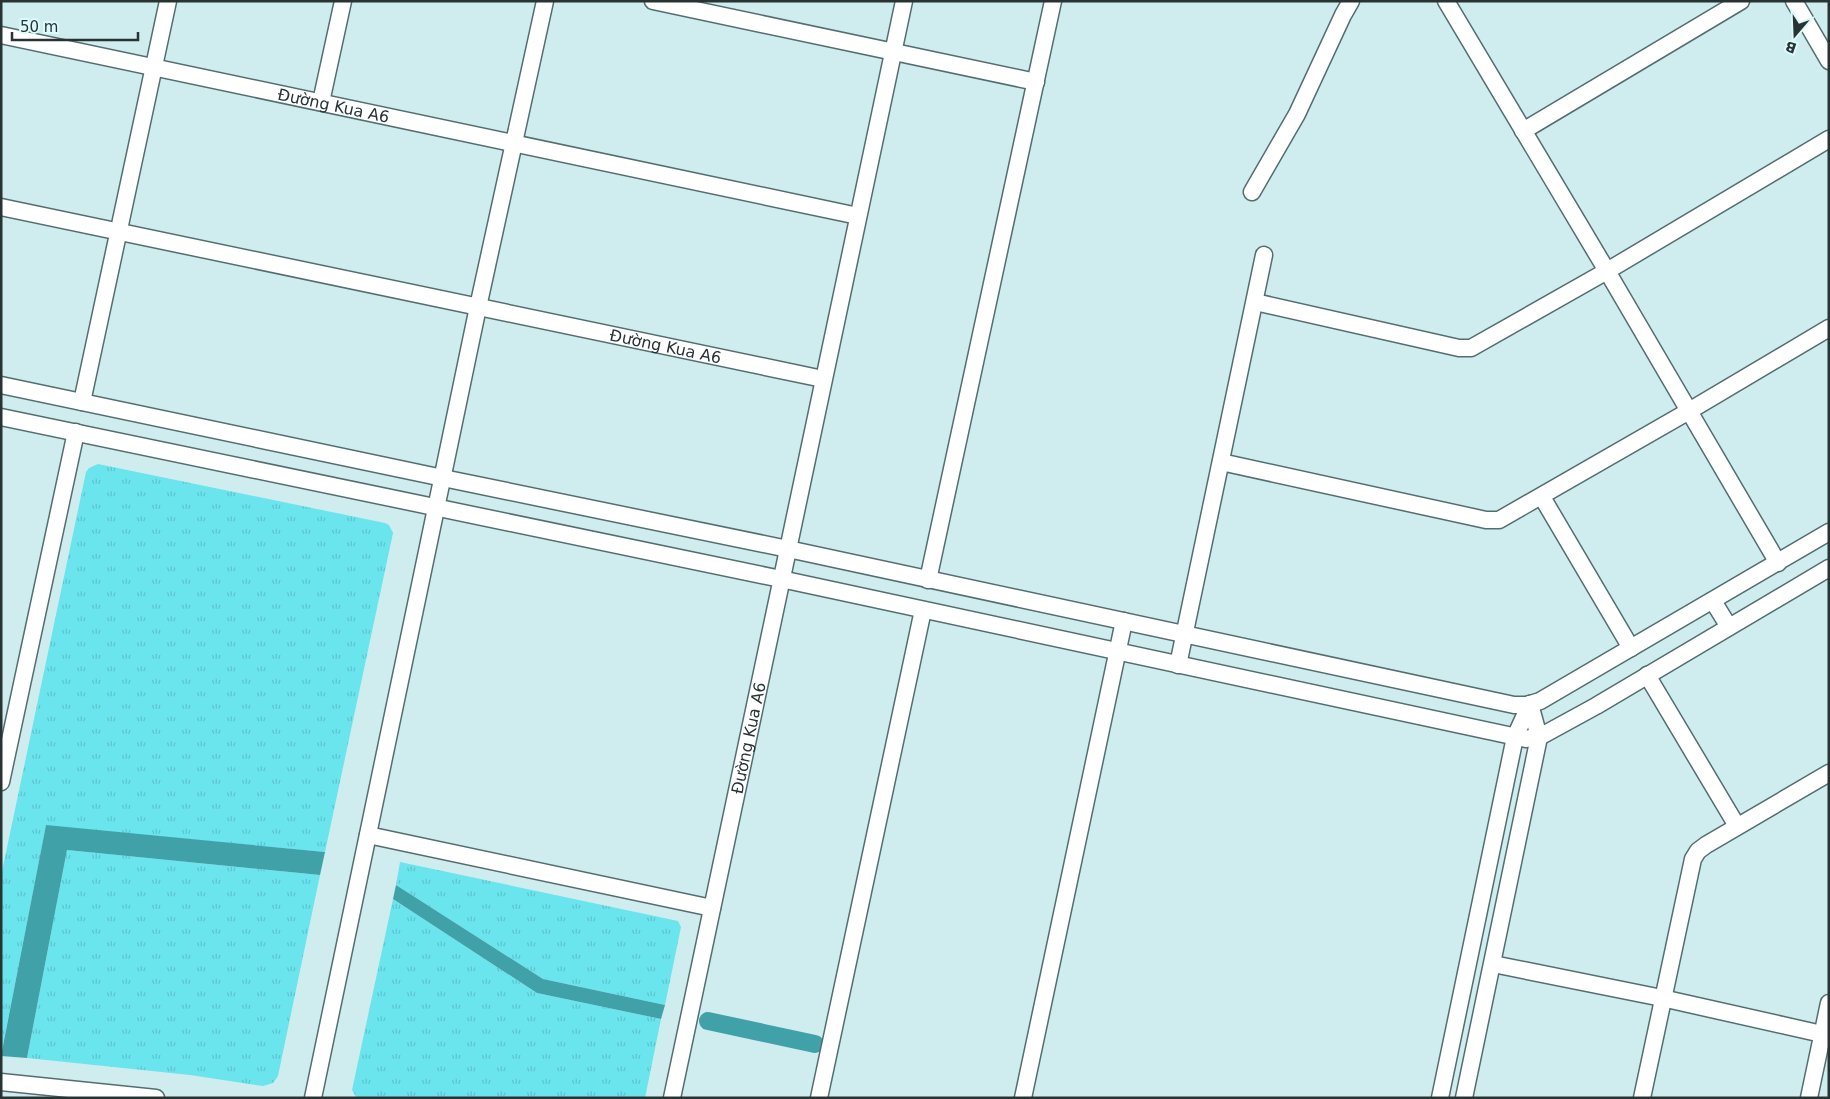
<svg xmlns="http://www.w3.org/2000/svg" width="1830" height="1099" font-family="'DejaVu Sans',sans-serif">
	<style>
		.grass { fill: url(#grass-tufts) }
		.water { fill: #41a1a9 }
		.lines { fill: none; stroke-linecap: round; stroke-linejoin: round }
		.canal { stroke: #41a1a9; stroke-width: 18 }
		.minor-casing { stroke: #546e70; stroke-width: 19 }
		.minor { stroke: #fff; stroke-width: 16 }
		.labels { text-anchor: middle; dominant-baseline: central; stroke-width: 5; stroke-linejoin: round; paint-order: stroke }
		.street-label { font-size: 16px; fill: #283334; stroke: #dcf9fc }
	</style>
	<defs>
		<pattern id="grass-tufts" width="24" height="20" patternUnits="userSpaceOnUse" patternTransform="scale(1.25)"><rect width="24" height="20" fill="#6ae5ee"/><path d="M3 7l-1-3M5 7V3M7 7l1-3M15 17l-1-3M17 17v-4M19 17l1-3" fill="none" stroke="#5cc5cd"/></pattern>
	</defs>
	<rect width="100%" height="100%" fill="#cfecee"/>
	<!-- grass -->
	<path class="grass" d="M98,464L385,523L389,525L393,533L325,852L46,826L1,1055V876L86,472L89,468Z
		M67,850L320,875L278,1076L273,1083L263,1086L190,1075L27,1058Z
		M400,862L678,921L681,927L665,1005L543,979L396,885Z
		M393,899L537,993L661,1019L645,1098L356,1097L352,1090Z"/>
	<!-- water -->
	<path class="water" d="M46,825L325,852L320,875L67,850L27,1058L1,1056Z
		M396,885L543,979L665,1005L661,1019L537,993L393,899Z"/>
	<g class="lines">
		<!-- canal -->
		<path class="canal" d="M708,1021L815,1044"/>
		<defs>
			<g id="minor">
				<path d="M653,1L1036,82"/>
				<path d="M1446,1L1607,271L1778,563"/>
				<path d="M1794,1L1829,61"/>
				<path id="s1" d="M1,35L858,216"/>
				<path d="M321,102L343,1"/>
				<path d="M1523,131L1741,1"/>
				<path d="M1252,192L1297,114L1343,15L1351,1"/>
				<path id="s2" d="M1,207L823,379"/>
				<path d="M1255,302L1459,348H1471L1607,271L1829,139"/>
				<path d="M1,385L443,478L788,549L1514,705H1527L1540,701L1829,532"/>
				<path d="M82,402L168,1"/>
				<path d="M1,417L781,579L1526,739L1543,735L1596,706L1829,568"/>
				<path d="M1221,462L1486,520H1499L1689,411L1829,328"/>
				<path d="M1542,497L1631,648"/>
				<path d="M928,580L1053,1"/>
				<path d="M1713,601L1729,627"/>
				<path d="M1178,665L1264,255"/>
				<path d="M1647,675L1737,826"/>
				<path d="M1,782L76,432"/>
				<path d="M368,835L712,908"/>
				<path d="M1493,964L1662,998L1822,1034"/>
				<path d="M1,1082L156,1098"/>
				<path d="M313,1098L478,307L545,1"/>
				<path id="s3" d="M672,1098L904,1"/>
				<path d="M819,1098L923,610"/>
				<path d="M1023,1098L1124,621"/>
				<path d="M1440,1098L1515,737L1530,704"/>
				<path d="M1464,1098L1539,737L1530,704"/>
				<path d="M1642,1098L1693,859L1698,851L1706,845L1829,773"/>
				<path d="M1809,1098L1829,1003"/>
			</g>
		</defs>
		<!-- minor casing -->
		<use href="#minor" class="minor-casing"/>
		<!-- minor -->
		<use href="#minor" class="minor"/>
	</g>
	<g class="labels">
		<!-- street labels -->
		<g class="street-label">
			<text stroke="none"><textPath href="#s1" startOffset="340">Đường Kua A6</textPath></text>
			<text stroke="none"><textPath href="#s2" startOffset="679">Đường Kua A6</textPath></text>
			<text stroke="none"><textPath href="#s3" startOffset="368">Đường Kua A6</textPath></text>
		</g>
	</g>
	<!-- border -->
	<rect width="1830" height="1099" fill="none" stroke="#283334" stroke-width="5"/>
	<!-- north arrow -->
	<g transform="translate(1795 35) rotate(199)" stroke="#dcf9fc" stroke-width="4" paint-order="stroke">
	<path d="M0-4L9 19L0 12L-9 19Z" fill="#283334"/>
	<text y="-8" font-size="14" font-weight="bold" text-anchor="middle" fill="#283334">B</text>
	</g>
	<!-- scale -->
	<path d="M12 32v8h126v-8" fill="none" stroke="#283334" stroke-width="2.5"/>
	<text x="20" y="32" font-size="15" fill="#283334" stroke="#dcf9fc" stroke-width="4" paint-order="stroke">50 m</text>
</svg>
